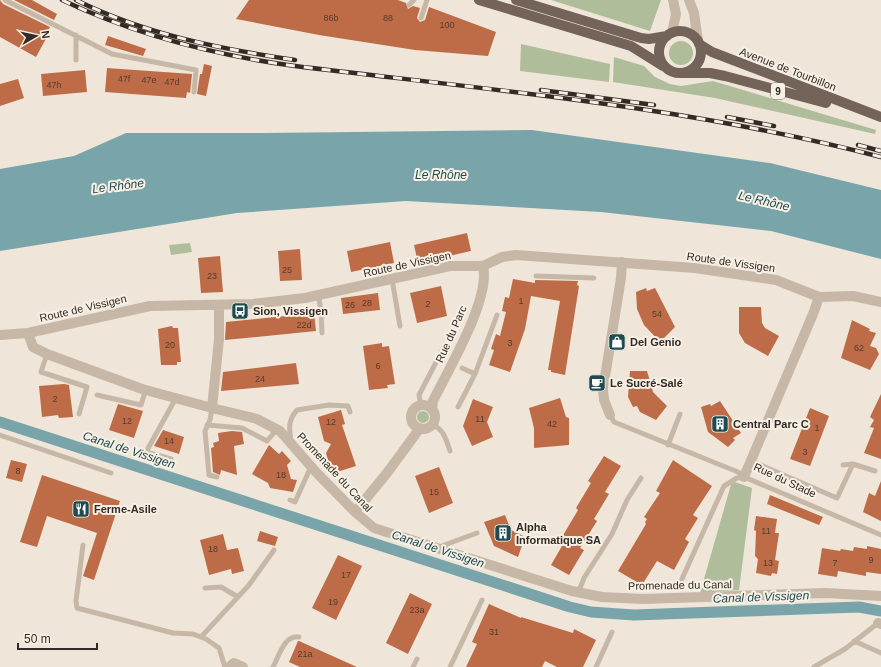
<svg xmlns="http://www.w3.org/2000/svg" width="881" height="667" font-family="Arial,sans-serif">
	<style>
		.green { fill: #afbd9a }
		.water { fill: #79a5aa }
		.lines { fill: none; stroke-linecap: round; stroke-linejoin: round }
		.canal { stroke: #79a5aa; stroke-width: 11 }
		.building { fill: #be6c47 }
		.lane { stroke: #c6b7a6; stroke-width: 5 }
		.street { stroke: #c6b7a6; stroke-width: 10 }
		.primary { stroke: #746358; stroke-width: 10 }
		.rail-casing { stroke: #332b26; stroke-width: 4.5 }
		.rail { stroke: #f7f0e4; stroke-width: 3; stroke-dasharray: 9; stroke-linecap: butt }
		.labels { text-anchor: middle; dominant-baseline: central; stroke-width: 4; stroke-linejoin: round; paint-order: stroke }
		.number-label { font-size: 9px; fill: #563b2e }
		.shield { fill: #f7f0e4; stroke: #6e665f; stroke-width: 1 }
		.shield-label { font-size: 10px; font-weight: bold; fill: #332b26 }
		.street-label { font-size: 11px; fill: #332b26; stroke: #f7f0e4 }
		.poi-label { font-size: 11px; font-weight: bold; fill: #332b26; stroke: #f7f0e4; text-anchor: start }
		.water-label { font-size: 12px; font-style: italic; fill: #1f4a51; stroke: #f7f0e4 }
	</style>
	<rect width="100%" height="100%" fill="#efe6d9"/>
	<!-- green -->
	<path class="green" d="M551,0H661L650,31Z
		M669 53a12 12 0 1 1 24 0a12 12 0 1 1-24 0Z
		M521,44L610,64L609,82L520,71Z
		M614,57L644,66L655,77L670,84L681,86L713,81L876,130L875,134L715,98L613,82Z
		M190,243L192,252L171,255L169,245Z
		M417 417a6 6 0 1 1 12 0a6 6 0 1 1-12 0Z
		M732,481L752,488L739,590L700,593Z"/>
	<!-- water -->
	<path class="water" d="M532,130L770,163L881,190V259L771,231L601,212L406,201L237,213L0,251V169L74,156L126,133H263Z"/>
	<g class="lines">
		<!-- canal -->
		<path class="canal" d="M0,422L570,607L591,612L634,615L859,607L881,611"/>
	</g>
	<!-- building -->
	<path class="building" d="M0,0L3,4L50,27L46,34L48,35L36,57L0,37Z
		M14,0H32L57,14L54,20Z
		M249,0H398L406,3L408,9L413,6L420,8L417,18L420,22L425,20L429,7L496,32L488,56L415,50L319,35L236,19Z
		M108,36L146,49L143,56L105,45Z
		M204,64L212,66L206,96L197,94L200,74H202Z
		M107,68L192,74L190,93L187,92L186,98L105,92Z
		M85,70L87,92L43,96L41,74Z
		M18,79L24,98L0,106V84Z
		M467,233L471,251L418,263L414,245Z
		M390,242L394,263L351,272L347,251Z
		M300,249L302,280L280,281L278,251Z
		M220,256L223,292L201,293L198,258Z
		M513,279L535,283V280L578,281L577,285L579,286L565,375L551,372V370H548L560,301L531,296L525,329L510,372L489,365L494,350L491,349L496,334L500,336L506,312L502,311L505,297L509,298Z
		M441,286L447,316L417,323L410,293Z
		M646,288L647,291L655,288L675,327L660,342L644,325L637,309L636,292Z
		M378,293L380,310L343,314L341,298Z
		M739,307H761L762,323L765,328L779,336L768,356L745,343L739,333Z
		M314,313L316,331L225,340L226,322Z
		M852,320L870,329L869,331L876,333L870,346L876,348L879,354L870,370L841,358Z
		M172,326L173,328H178L181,362H177V365H161L158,329Z
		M382,343V347L389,346L395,384L387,385L388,388L369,390L363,346Z
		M296,363L299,384L221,391L223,372Z
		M630,371H647L653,392L667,406L656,420L640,412L637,406L633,407L628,397Z
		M64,384L69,385L73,417L59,418L58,415L42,417L39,386Z
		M881,394V459L864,453L874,428L870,427L874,420L870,417Z
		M560,398L566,417L569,418V445L534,448V428L529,408Z
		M473,399L493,407L487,422L493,437L472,446L463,426Z
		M720,401L741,433L733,438L735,440L728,447L708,432L701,407L710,404L711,406Z
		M118,404L143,411L134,438L109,430Z
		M810,408L829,416L810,466L790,459Z
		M341,410L345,424L342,425L356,466L337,472L335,467H330L326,453L331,444L324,441L318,417Z
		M163,430L184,437L179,454L154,446Z
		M232,431L242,432L244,444L234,446L237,475L221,470L220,475L213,472L211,448L214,447L213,443L219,441L218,433Z
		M269,445L279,454L282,451L291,461L287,465L291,479L297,480L293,492L270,488L268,483L252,474Z
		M604,456L621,466L605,492L609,494L594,519L597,521L580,548L584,550L569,575L551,565L566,539L562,537L578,510L576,508L591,483L588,481Z
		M11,460L27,464L22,482L6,478Z
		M673,460L712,486L693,515L698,518L685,539L689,542L674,570L657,561L642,585L618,571L646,524L645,522L647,519L644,517L660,493L656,491Z
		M439,467L453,503L429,513L415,476Z
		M42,475L120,501L94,580L83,576L97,533L47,516L37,547L20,542Z
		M881,481V521L863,512L869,493L875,496Z
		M770,495L823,517L819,525L767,504Z
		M505,515L511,530L525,537L518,557L494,546L484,522Z
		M756,516L777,519L775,533H779L775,560L779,561L777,574L772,573L771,576L756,573L758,559L755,556L756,531L754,530Z
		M260,531L278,537L275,546L257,541Z
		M223,534L227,550L238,548L244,571L232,574L231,569L209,575L200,540Z
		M867,546L881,549V574L866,572V576L838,571L837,577L818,574L822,548L840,551L841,549L853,551L854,547L867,549Z
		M338,555L362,566L336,620L312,608Z
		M410,593L432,604L408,654L386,643Z
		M489,604L521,618V617L573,633L574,629L596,640L583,667H557L545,661L542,667H466L477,644L472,642Z
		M298,641H299L357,667H300L289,662Z"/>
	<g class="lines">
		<!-- lane -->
		<path class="lane" d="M5,0L112,54L196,70L194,92
			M409,5L414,0
			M421,18L427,0
			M76,35V60
			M536,276L594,278
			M392,279L400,326
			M318,295L321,310L322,333
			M47,354L41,372L87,387L79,414
			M462,368L475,374
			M97,395L141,405L146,389
			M421,405L419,395L445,345
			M458,407L475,374L497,315
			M212,408L210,420L205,431L209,475L217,477
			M610,415L614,422L738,472L744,477L881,535
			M432,424C444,430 446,439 450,451
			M207,425L242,428L267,441L277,429
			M0,435L111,473
			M291,441C289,428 288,420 297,410L329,405L348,406L350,412
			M668,445L680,414
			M171,459L146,452L176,398
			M751,461L837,498L853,464L875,471
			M843,465L853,464
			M290,500L295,502L309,471L312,468
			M83,545L76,601L77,608L173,633L193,634L206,639L219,648L225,667
			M439,547L477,533
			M673,585L681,581L724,486L737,478L744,477
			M205,588L221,587L238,597
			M578,593L584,578L612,534L627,500L641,478
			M201,637L249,585L274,550
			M854,641L881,653
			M273,667C279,656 284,635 299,637
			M413,667L417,659
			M450,667L482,600
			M596,667L612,632
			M814,667L845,649L878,623"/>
		<!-- street -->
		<path class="street" d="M689,0L694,13L698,41
			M672,33L676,14L673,0
			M28,333L33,347L47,354L142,389L212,408L257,419L280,431L315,471L355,512L374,528L572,591L602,597L643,599L826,593L881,596
			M0,335L28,333L150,306L253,304L305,298L450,266H483L502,257L516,255L695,268L776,280L819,297L853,296L881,302
			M411 417a12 12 0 1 1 24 0a12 12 0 1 1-24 0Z
			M212,408L219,339V306
			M432,410L433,401C448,370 491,299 483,266
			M610,415L604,400L603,389L621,278L622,262
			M744,477L813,314L819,297
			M355,512L387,473L420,428
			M878,623L881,624
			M229,667L234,663L243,667"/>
		<!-- primary -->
		<path class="primary" d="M479,0L631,46L663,66
			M516,0L641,38L649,39L667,36
			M659 52a21 21 0 1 1 42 0a21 21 0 1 1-42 0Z
			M699,44L712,52L881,117
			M684,73H710L725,76L826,103"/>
		<defs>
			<path id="rail" d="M62,0C136,35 213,55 295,66C491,90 690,107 881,157
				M76,0C144,34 220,49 295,60
				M541,90L654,105
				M727,117L774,126
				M858,145L881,151"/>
		</defs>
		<!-- rail casing -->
		<use href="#rail" class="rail-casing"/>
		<!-- rail -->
		<use href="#rail" class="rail"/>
	</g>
	<!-- icons -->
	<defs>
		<symbol id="bus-square" viewBox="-11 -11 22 22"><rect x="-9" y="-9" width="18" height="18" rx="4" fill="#1f4a51" stroke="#f7f0e4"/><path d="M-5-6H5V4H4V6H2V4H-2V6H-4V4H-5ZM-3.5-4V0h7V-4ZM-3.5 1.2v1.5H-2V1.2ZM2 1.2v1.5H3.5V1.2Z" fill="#fff"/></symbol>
		<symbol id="shop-square" viewBox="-11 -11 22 22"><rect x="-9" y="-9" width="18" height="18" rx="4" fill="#1f4a51" stroke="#f7f0e4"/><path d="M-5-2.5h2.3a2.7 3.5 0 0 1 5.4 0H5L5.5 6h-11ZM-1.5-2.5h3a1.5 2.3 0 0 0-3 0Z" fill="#fff"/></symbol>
		<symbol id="cafe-square" viewBox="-11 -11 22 22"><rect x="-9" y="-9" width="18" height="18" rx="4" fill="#1f4a51" stroke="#f7f0e4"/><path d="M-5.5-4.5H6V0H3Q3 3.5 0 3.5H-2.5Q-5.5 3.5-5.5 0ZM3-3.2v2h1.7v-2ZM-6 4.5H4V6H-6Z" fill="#fff"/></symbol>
		<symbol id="building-square" viewBox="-11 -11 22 22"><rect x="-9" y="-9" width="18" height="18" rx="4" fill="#1f4a51" stroke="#f7f0e4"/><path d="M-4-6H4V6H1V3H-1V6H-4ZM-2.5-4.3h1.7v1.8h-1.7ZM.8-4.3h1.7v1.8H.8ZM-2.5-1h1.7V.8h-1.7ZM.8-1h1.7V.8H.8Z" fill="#fff"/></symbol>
		<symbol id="restaurant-square" viewBox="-11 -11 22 22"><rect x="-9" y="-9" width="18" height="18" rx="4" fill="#1f4a51" stroke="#f7f0e4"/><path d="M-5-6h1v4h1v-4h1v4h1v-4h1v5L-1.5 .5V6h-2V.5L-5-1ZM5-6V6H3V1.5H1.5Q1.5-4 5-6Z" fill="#fff"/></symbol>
	</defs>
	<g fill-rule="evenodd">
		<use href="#bus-square" x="230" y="301" width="20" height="20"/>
		<use href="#shop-square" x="607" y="332" width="20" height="20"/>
		<use href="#cafe-square" x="587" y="373" width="20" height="20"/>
		<use href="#building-square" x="710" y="414" width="20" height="20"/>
		<use href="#restaurant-square" x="71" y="499" width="20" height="20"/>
		<use href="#building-square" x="493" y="523" width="20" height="20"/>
	</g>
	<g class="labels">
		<!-- number labels -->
		<g class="number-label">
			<text x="331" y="18">86b</text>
			<text x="388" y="18">88</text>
			<text x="447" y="25">100</text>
			<text x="124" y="79">47f</text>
			<text x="149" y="80">47e</text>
			<text x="172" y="82">47d</text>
			<text x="54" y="85">47h</text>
			<text x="287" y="270">25</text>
			<text x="212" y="276">23</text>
			<text x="521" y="301">1</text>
			<text x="367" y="303">28</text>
			<text x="428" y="304">2</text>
			<text x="350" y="305">26</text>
			<text x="657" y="314">54</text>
			<text x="304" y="325">22d</text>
			<text x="510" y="343">3</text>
			<text x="170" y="345">20</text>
			<text x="859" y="348">62</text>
			<text x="378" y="366">6</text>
			<text x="260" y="379">24</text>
			<text x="55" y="399">2</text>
			<text x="480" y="419">11</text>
			<text x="127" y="421">12</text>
			<text x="331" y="422">12</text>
			<text x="552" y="424">42</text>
			<text x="817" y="428">1</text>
			<text x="169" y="441">14</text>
			<text x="805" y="452">3</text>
			<text x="18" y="471">8</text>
			<text x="281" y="475">18</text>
			<text x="434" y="492">15</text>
			<text x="766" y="531">11</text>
			<text x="213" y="549">18</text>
			<text x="871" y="560">9</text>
			<text x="768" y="563">13</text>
			<text x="835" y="563">7</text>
			<text x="346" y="575">17</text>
			<text x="333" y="602">19</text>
			<text x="417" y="610">23a</text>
			<text x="494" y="632">31</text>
			<text x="305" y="654">21a</text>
		</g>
		<!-- shield labels -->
		<rect class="shield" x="771" y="83" width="14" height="16" rx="3"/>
		<g class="shield-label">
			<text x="778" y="91">9</text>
		</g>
		<!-- street labels -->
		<g class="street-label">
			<text transform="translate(788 69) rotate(21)">Avenue de Tourbillon</text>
			<text transform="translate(731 262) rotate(8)">Route de Vissigen</text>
			<text transform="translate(407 264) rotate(-12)">Route de Vissigen</text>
			<text transform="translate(83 308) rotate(-13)">Route de Vissigen</text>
			<text transform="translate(451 334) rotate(-66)">Rue du Parc</text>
			<text transform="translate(335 472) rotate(47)">Promenade du Canal</text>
			<text transform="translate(785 480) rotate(25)">Rue du Stade</text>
			<text transform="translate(680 585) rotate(-1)">Promenade du Canal</text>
		</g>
		<!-- poi labels -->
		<g class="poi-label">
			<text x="253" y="311">Sion, Vissigen</text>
			<text x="630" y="342">Del Genio</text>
			<text x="610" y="383">Le Sucré-Salé</text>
			<text x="733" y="424">Central Parc C</text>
			<text x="94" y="509">Ferme-Asile</text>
			<text x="516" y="527">Alpha<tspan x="516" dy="13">Informatique SA</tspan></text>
		</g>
		<!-- water labels -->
		<g class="water-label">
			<text x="441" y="175">Le Rhône</text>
			<text transform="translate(118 186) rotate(-7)">Le Rhône</text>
			<text transform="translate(764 201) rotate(13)">Le Rhône</text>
			<text transform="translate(129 450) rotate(18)">Canal de Vissigen</text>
			<text transform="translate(438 549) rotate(18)">Canal de Vissigen</text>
			<text transform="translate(761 597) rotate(-2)">Canal de Vissigen</text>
		</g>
	</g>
	<!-- north arrow -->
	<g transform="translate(36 36) rotate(81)" stroke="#f7f0e4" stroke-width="3" paint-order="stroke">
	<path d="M0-3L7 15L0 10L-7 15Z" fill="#332b26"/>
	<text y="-6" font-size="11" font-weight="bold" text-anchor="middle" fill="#332b26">N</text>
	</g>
	<!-- scale -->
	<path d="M18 643v6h79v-6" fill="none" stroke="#332b26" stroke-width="2"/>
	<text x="24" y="643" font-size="12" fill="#332b26" stroke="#f7f0e4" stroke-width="3" paint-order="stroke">50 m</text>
</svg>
